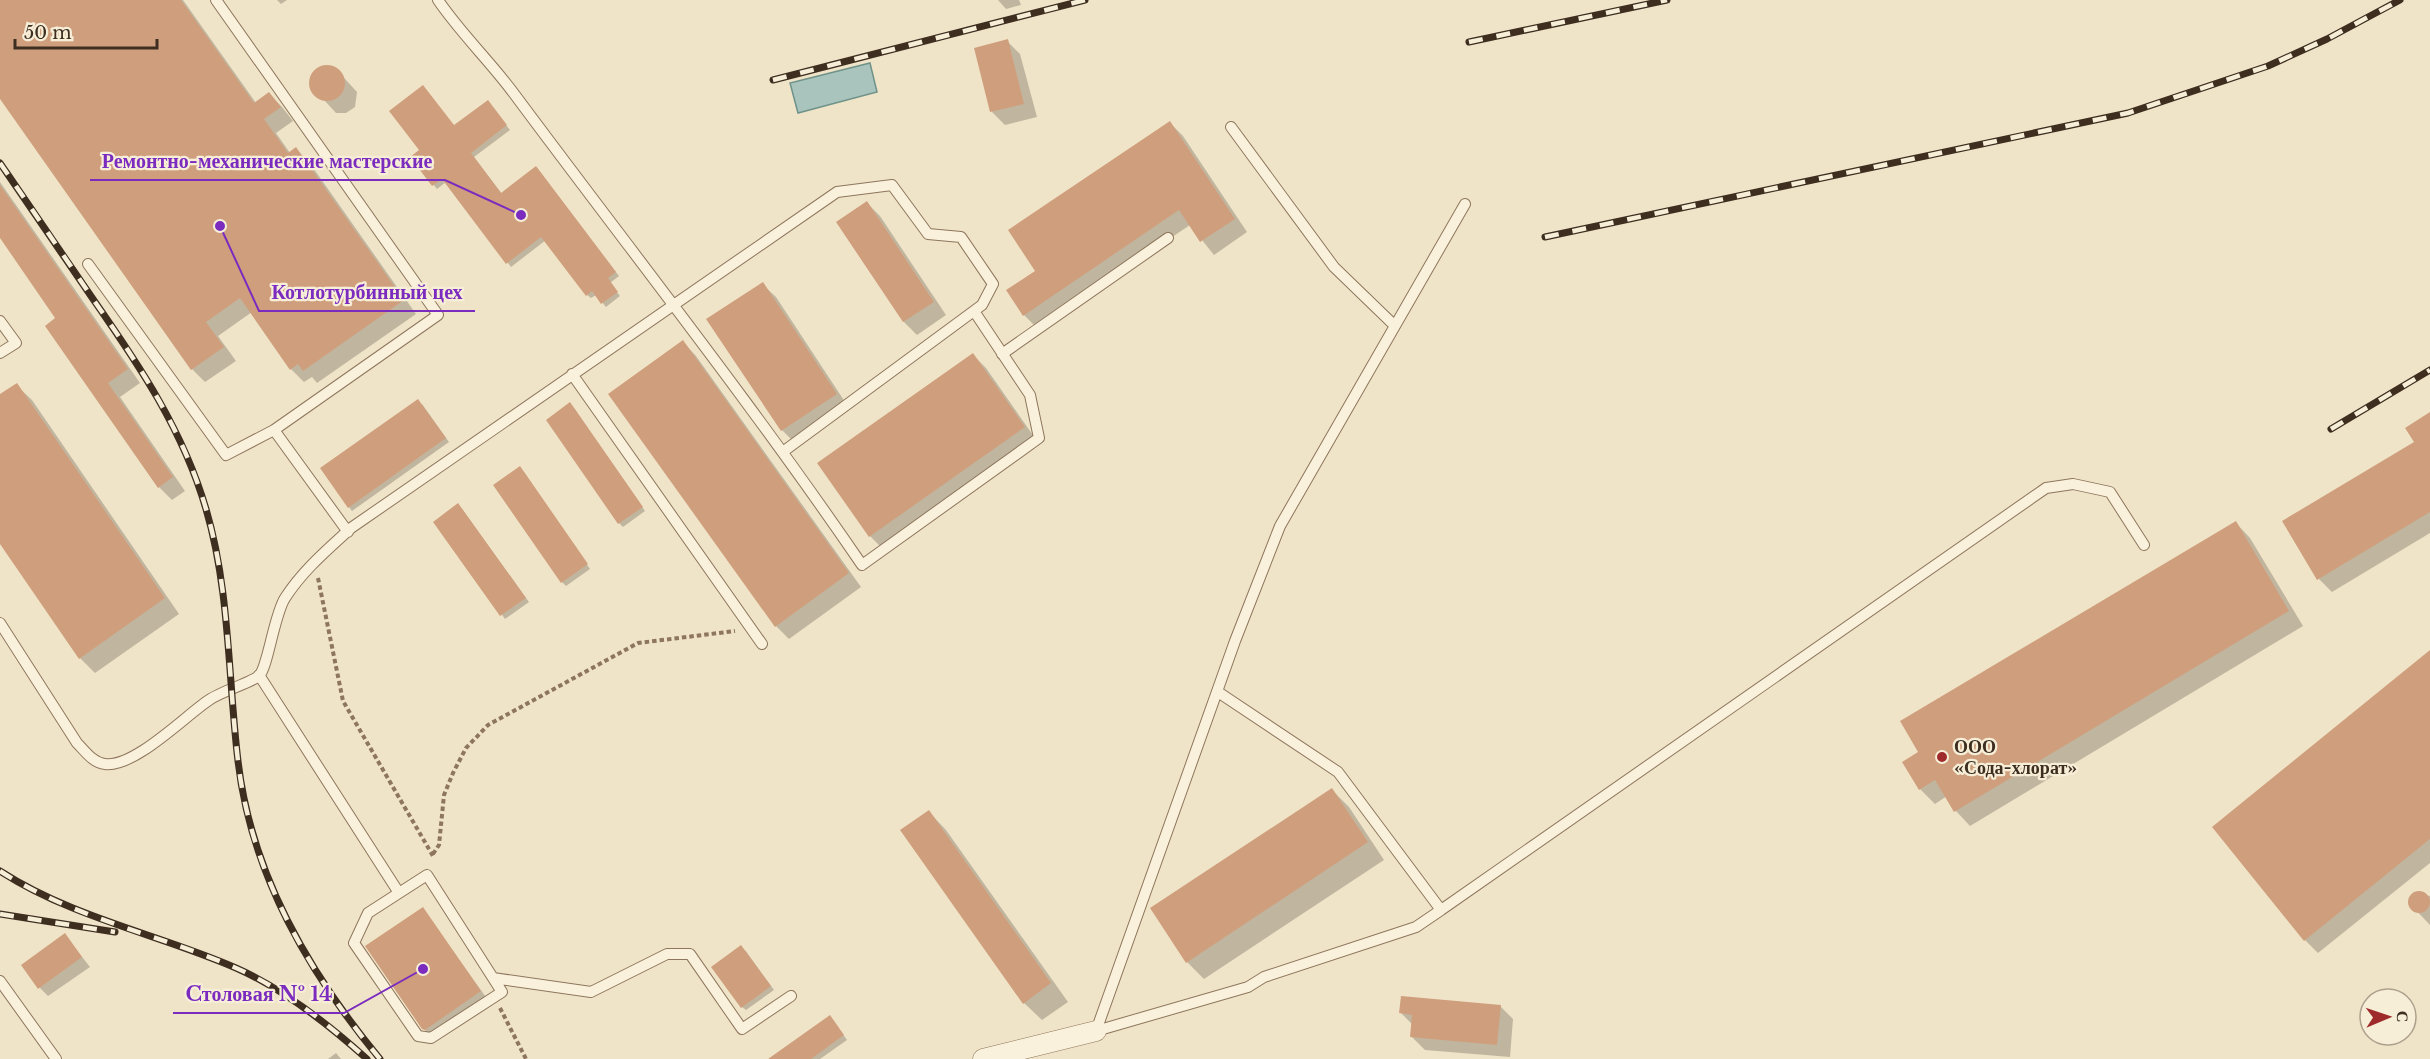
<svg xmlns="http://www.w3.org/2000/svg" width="2430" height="1059" font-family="'Libre Baskerville',serif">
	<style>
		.water { fill: #a9c4bc; stroke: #6f938a; stroke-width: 1.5 }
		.shadow { fill: #0003 }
		.building { fill: #cf9f7d }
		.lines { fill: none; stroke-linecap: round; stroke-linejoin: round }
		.service-casing { stroke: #8d765c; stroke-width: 12 }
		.minor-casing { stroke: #8d765c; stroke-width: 21 }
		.path { stroke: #8d765c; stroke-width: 4; stroke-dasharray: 4.5 3; stroke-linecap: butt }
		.service { stroke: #faf1dc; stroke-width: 10 }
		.minor { stroke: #faf1dc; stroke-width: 20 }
		.rail-casing { stroke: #3d2e20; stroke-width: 7 }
		.rail { stroke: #f7eed8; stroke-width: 4.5; stroke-dasharray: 14; stroke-linecap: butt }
		.poi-dot { fill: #9e2a2b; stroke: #f7eed8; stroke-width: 2 }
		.labels { text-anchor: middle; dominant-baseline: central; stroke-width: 4.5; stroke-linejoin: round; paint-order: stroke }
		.poi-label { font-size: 18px; font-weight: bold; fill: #3d2e20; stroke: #f7eed8; text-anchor: start }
		.leader { fill: none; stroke: #7b2cbf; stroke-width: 2 }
		.callout-dot { fill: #7b2cbf; stroke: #f7eed8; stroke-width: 2 }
		.callout-label { font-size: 20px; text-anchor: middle; font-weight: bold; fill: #7b2cbf; stroke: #f7eed8; stroke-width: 4.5; stroke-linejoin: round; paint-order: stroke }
	</style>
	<rect width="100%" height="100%" fill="#f0e4c8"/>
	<!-- water -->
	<path class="water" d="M870,63L877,92L798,113L790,83Z"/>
	<!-- shadow -->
	<path class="shadow" d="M0,0H183L256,103L269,94L282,107L293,121L276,133L290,153L296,149L309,162L416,314L317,383L312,377L304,382L291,369L252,312L218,336L236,361L205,382L192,369L0,96Z
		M277,0H287L281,4Z
		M998,0H1019L1021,5L1006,9Z
		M1007,41L1020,54L1037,117L1005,125L992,112Z
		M325,67L336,69L357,92L355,107L346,113H336L312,87L315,72Z
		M491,106L510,130L474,157L502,194L540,172L619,276L610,283L620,296L606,307L596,295L591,298L587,295L546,240L511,267L446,182L437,189L412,157L454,127Z
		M1170,123L1183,136L1247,232L1214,255L1190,225L1037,328L1024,315L1038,271Z
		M0,182L140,383L120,397L185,491L172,500L159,487L57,318L0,235Z
		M867,203L880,216L946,315L917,335L904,322L838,222Z
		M762,284L776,297L849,408L796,444L782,430L709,320Z
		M683,342L696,356L861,587L789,639L776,626Z
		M973,355L986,368L1037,441L883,549L870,536Z
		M16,385L32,400L179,614L95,673L80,658L0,542V396Z
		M422,404L449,442L352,511L349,507Z
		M574,408L645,511L623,527L619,523Z
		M2430,414V533L2332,592L2319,579L2416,443Z
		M524,472L590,569L566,586L562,582Z
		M462,509L529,602L505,619L435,522Z
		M2236,523L2250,538L2303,626L1970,826L1956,811L1947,796L1935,804L1920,789Z
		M2430,652V863L2318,953L2305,940Z
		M1331,789L1349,807L1384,860L1204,979L1187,962Z
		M929,812L946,830L1068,1002L1042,1020L1024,1003Z
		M2415,893L2430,896V925L2409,903Z
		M423,909L488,1000L432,1037L423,1028Z
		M65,935L90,967L48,996L40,988Z
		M745,950L774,990L746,1010L742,1007Z
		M1500,1006L1513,1019L1510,1057L1425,1050L1412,1037L1413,1025L1401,1013Z
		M833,1020L847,1040L820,1059H770Z
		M336,1053L341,1059H328Z"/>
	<!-- building -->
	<path class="building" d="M0,0H181L254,103L269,92L281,107L264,119L288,153L296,147L404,300L303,371L298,364L290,370L240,298L206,322L224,347L191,370L0,99Z
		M1008,39L1024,104L990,112L974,48Z
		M309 83a18 18 0 1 1 36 0a18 18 0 1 1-36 0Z
		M423,85L454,125L488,100L507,125L471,153L501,193L536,166L616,272L608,278L618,292L601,304L592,291L586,296L541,237L506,264L442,179L432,186L410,157L419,150L389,111Z
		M1170,121L1235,219L1200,242L1179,210L1023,316L1006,290L1035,271L1008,230Z
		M0,185L128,369L108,383L173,477L158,488L45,326L55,318L0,238Z
		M867,201L934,302L903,322L836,222Z
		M763,282L837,394L781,431L706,319Z
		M683,340L849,573L775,627L608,394Z
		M973,353L1025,427L869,537L817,463Z
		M17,383L165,598L79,659L0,544V394Z
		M418,399L446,438L348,508L320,468Z
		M570,402L643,507L618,524L546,420Z
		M2430,412V512L2317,580L2282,521L2414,442L2405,428Z
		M520,466L588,564L561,583L493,485Z
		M458,503L526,598L500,616L433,522Z
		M2236,521L2289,611L1954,812L1935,780L1919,790L1902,762L1918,752L1900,721Z
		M2430,650V839L2304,941L2212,827Z
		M1332,788L1368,842L1186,963L1150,908Z
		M929,810L1051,983L1023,1004L900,830Z
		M2408 902a11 11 0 1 1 22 0a11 11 0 1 1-22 0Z
		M423,907L481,991L425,1030L422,1029L365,946Z
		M65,933L82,957L38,989L21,965Z
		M741,945L771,986L741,1008L711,967Z
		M1401,996L1501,1005L1497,1045L1410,1037L1412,1015L1399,1013Z
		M830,1015L844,1035L811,1059H768Z"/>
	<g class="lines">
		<defs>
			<path id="service" d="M438,0C461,34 491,62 515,95C631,251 752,404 862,565L1039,438L1030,395L974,311
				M1231,127L1334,267L1395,326
				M88,264L226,455L274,430L438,315L216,0
				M0,321L16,343L0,353
				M1002,354L1168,238
				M572,374L762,644
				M274,430L348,532
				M0,623L77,743C85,751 93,763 105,764C134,768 185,716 209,700C222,691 250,683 259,676C268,667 274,615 285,598C303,570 327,550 351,528L837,192L892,185L928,234L961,237L993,284L982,305L784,451
				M259,675L399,893L427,875L502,992L431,1038L418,1036L354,943L368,913L399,893
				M1441,910L2046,488L2073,484L2110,492L2144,545
				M493,978L591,992L667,954H690L742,1029L791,996
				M0,981L56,1059
				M1096,1031L1235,641L1280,526L1465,204
				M1096,1031L1248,987L1264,977L1416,927L1441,910L1338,772L1218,692"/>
			<path id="minor" d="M983,1059L1096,1031"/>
		</defs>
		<!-- service casing -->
		<use href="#service" class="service-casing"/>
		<!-- minor casing -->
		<use href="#minor" class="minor-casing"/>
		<!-- path -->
		<path class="path" d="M318,578L343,701L433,856
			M433,854L439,845L444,795L453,773L466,748L488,725L638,643L735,631
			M500,1008L526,1059"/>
		<!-- service -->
		<use href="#service" class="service"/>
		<!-- minor -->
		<use href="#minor" class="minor"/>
		<defs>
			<path id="rail" d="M1469,42L1667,0
				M773,80L1085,0
				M0,163C31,208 62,253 93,299C139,365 183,430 206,509C230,590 228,678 238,761C251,874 309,973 380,1059
				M1545,237L2128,113L2268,66L2327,39L2400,0
				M2331,429L2430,370
				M0,871C73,918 158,934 236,968C284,989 328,1024 367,1059
				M0,914L115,932"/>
		</defs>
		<!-- rail casing -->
		<use href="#rail" class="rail-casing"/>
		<!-- rail -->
		<use href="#rail" class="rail"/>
	</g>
	<!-- markers -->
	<circle class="poi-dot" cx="1942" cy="757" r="6"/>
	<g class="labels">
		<!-- poi labels -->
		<g class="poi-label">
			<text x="1954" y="747">ООО<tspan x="1954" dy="21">«Сода-хлорат»</tspan></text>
		</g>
	</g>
	<!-- callouts -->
	<path class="leader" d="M521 215L445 180H90M220 226L259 311H475M423 969L344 1013H173"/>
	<g class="callout-dot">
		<circle cx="521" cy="215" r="6"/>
		<circle cx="220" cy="226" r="6"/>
		<circle cx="423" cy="969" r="6"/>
	</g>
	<g class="callout-label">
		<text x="267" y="168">Ремонтно-механические мастерские</text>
		<text x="367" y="299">Котлотурбинный цех</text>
		<text x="259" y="1001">Cтоловая № 14</text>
	</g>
	<!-- north arrow -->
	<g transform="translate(2388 1017) rotate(88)"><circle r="28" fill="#f7eed8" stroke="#ada18e" stroke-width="1.5"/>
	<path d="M0-4.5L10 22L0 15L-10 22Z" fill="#9e2a2b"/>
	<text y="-9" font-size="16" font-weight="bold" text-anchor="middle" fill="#3d2e20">С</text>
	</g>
	<!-- scale -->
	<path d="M15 39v9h142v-9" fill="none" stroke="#3d2e20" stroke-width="3"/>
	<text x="24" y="39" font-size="18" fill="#3d2e20" stroke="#f7eed8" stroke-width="4.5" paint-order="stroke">50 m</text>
</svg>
